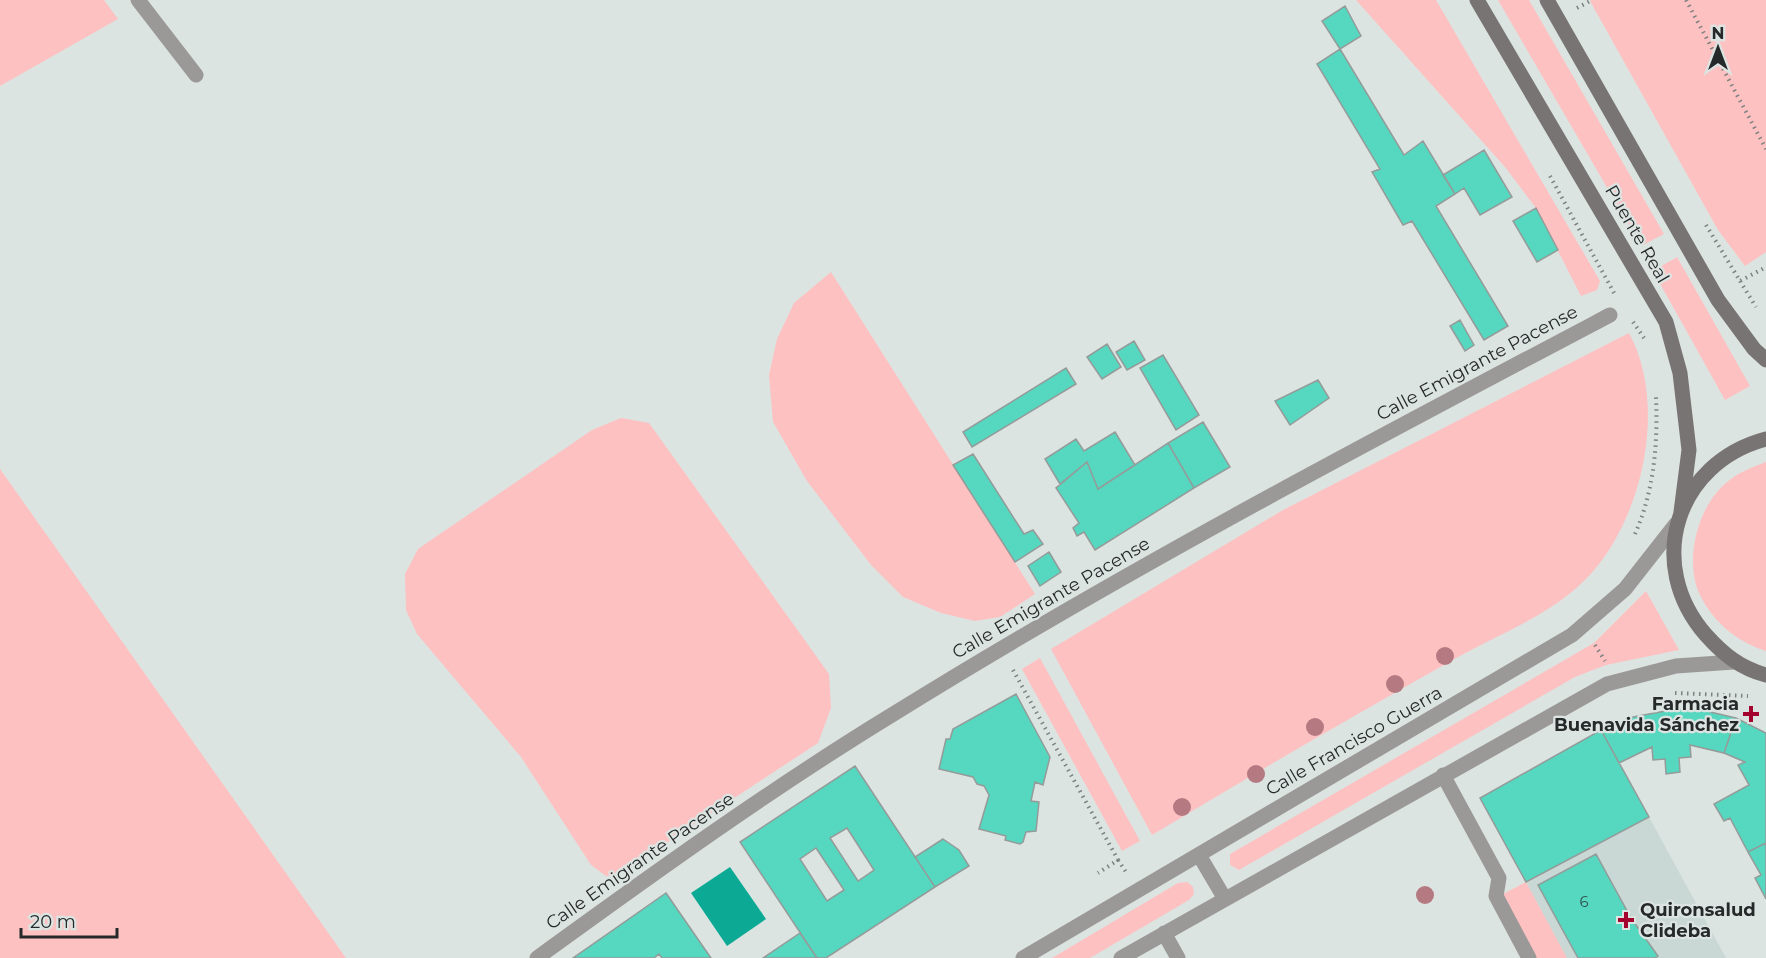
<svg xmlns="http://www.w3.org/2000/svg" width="1766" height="958" font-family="Montserrat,sans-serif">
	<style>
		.built { fill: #c9d8d4 }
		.green { fill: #fec1c1 }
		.water { fill: #0caa95 }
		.building { fill: #55d7c0; stroke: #949b99; stroke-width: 1.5; fill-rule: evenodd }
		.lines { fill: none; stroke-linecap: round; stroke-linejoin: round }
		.path { stroke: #7d8281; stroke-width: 4; stroke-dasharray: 1.5 4.5; stroke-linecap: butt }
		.street { stroke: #9b9898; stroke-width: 15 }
		.secondary { stroke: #797474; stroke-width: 15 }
		.tree { fill: #b47981 }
		.poi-dot { fill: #a3042d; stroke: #dce4e2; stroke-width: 2 }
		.labels { text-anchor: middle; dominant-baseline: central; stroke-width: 4.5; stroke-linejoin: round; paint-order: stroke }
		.number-label { font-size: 15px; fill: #32544f }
		.street-label { font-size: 18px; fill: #262929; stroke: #dce4e2 }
		.poi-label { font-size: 18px; font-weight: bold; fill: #262929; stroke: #dce4e2; text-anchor: end }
	</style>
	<rect width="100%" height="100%" fill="#dce4e2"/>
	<!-- built -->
	<path class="built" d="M1649,817L1726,958H1567L1526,882Z"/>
	<!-- green -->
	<path class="green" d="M0,0H104L118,19L0,86Z
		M1356,0H1436L1600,281L1597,290L1581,296L1536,208L1505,167Z
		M1498,0H1529L1664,234L1641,246Z
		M1592,0H1766V252L1745,266L1718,230L1590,1Z
		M1677,257L1750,386L1725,400L1653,271Z
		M831,272L1035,594L1000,617L975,621L941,613L903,597L871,565L807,481L773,422L769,375L777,339L794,303Z
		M1629,333C1668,405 1643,520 1587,578C1551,615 1501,633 1458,657C1355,715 1253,774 1152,835L1051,649L1283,510Z
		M621,418L649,423L829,674L831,708L818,743L619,874L606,876L591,865L521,757L417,634L406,610L405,574L418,549L592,430Z
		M1766,462V651C1738,642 1715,624 1701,597C1683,563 1697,507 1726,483C1737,473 1752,467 1766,462Z
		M0,469L346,958H0Z
		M1646,591L1679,650L1606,665L1575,677L1239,870L1230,865V854L1594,643Z
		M1040,658L1140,841L1122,851L1022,669Z
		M1187,882L1193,887L1194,894L1189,900L1090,958H1052L1178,883Z
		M1526,882L1567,958H1535L1501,895Z"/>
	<!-- water -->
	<path class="water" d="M730,867L766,919L727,946L691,893Z"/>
	<!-- building -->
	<path class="building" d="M1345,6L1361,36L1340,49L1322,21Z
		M1340,49L1404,155L1423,141L1455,194L1436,206L1508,326L1484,340L1412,221L1403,225L1372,172L1380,169L1317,64Z
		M1484,150L1512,197L1480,215L1464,188L1455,194L1443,175Z
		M1536,208L1558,250L1537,262L1513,221Z
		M1460,320L1474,345L1465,351L1450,326Z
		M1134,341L1145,360L1127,370L1116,352Z
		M1107,344L1121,367L1102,379L1087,357Z
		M1163,355L1199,415L1176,430L1140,368Z
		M1066,368L1076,384L972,447L963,432Z
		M1318,380L1329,398L1290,425L1275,401Z
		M1203,422L1230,467L1194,488L1168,443Z
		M1115,432L1135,465L1098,489L1087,462L1060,484L1045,459L1076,439L1084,451Z
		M1168,443L1194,488L1095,550L1084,532L1077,536L1073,528L1079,523L1056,488L1087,462L1098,489Z
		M973,454L1024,534L1033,530L1043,544L1015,562L953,465Z
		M1049,552L1061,572L1040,586L1028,566Z
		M1016,694L1050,757L1043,785L1035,782L1031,801L1039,802L1036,831L1026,832L1023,842L1020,844L1005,840L1006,836L979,829L989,795L984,786L977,784L973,777L939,769L946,739H950L953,729Z
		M1676,709L1702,710L1736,718L1724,753L1690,745L1691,757L1679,758L1680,772L1666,774L1665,759L1653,760L1652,747L1619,763L1601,730L1633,717Z
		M1736,718L1766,733V843L1748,852L1730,818L1724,821L1714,804L1749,785L1738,765L1745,762L1724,753Z
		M1601,730L1649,817L1526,882L1480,798Z
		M855,766L935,887L826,958H817L740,842ZM847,828L874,870L858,881L830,838ZM816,848L844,890L827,901L800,859Z
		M943,839L959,850L969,866L935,887L915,857Z
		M1766,843V899L1755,878L1761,875L1748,852Z
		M1596,854L1631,918L1658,956L1655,958H1578L1538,885Z
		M666,893L711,958H662L659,954L654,958H573Z
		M800,933L817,958H763Z"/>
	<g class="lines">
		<!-- path -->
		<path class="path" d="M1686,0L1766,149
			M1577,8L1592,0
			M1550,176L1614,293
			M1706,225L1740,281L1766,267
			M1740,281L1756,307
			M1633,322L1644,338
			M1635,534C1654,491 1658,444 1656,397
			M1595,645L1605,661
			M1013,670L1118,860L1098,873
			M1675,693L1748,696
			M1118,860L1126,872"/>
		<!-- street -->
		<path class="street" d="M138,0L196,75
			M1443,775L1499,878L1496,896L1529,958
			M1199,855L1225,899
			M1164,933L1178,958
			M537,958C654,873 772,788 895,713C1127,569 1369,442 1610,315
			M1023,958L1572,635L1625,589L1676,524
			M1121,958L1607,684L1676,666L1734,662"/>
		<!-- secondary -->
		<path class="secondary" d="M1477,0L1666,322L1680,373L1689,450L1681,512
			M1547,0L1718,300L1754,349L1766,360
			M1766,439C1676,463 1644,564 1706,635C1723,654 1740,668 1766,675"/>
	</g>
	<!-- trees -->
	<g class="tree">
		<circle cx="1445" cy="656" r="9"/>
		<circle cx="1395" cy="684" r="9"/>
		<circle cx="1315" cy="727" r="9"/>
		<circle cx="1256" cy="774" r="9"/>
		<circle cx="1182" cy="807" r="9"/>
		<circle cx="1425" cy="895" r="9"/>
	</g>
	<!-- markers -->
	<g class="poi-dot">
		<path d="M1748 705h6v6h6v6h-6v6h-6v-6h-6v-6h6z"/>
		<path d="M1623 911h6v6h6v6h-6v6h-6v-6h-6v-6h6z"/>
	</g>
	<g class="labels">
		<!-- number labels -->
		<g class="number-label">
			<text x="1584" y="901">6</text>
		</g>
		<!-- street labels -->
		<g class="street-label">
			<text transform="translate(1637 234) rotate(60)">Puente Real</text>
			<text transform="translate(1477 363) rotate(-28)">Calle Emigrante Pacense</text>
			<text transform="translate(1051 598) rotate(-30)">Calle Emigrante Pacense</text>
			<text transform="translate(1354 741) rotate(-30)">Calle Francisco Guerra</text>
			<text transform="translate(640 861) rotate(-35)">Calle Emigrante Pacense</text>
		</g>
		<!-- poi labels -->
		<g class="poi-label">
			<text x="1739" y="704">Farmacia<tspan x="1739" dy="21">Buenavida Sánchez</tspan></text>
			<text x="1640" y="910" text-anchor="start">Quironsalud<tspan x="1640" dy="21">Clideba</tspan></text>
		</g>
	</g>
	<!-- north arrow -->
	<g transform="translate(1718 48)" stroke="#dce4e2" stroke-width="4.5" paint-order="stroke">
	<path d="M0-4.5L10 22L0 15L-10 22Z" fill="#262929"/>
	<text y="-9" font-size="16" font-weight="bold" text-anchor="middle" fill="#262929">N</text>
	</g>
	<!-- scale -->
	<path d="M21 928v9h96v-9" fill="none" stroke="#262929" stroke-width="3"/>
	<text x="30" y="928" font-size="18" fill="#262929" stroke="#dce4e2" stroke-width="4.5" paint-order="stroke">20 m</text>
</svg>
